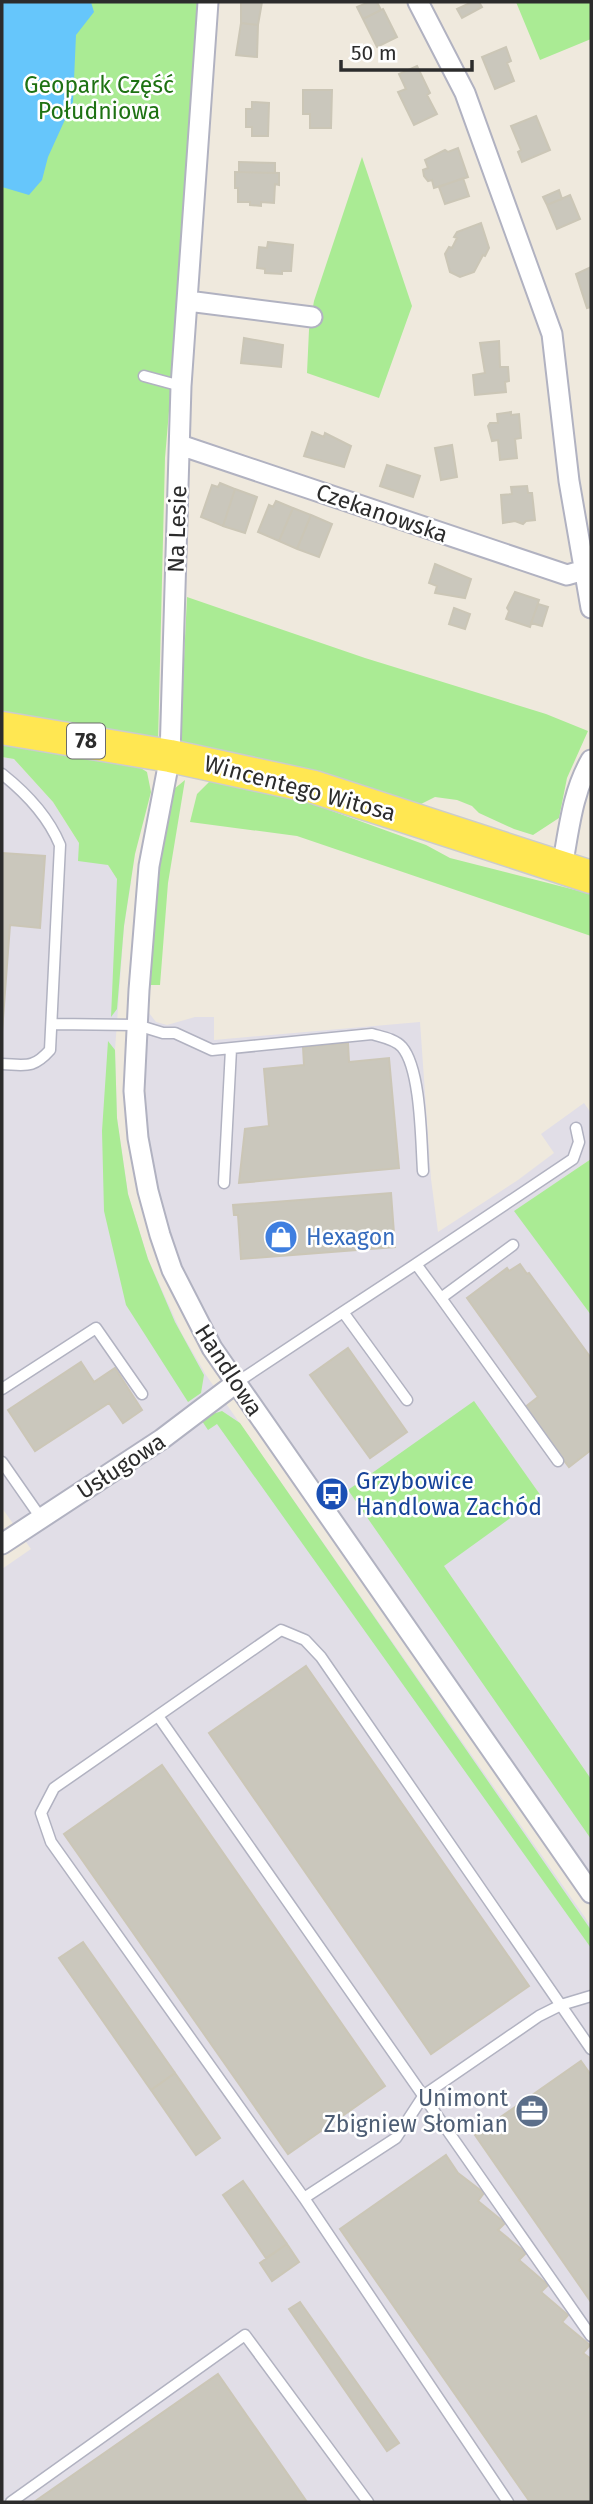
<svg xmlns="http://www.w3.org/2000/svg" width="593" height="2504" font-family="'Fira Sans',sans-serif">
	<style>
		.industrial { fill: #e1dee7 }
		.green { fill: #aaeb94 }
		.water { fill: #66c6fb }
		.building { fill: #cac7bc; stroke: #cbc6b6; stroke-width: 2 }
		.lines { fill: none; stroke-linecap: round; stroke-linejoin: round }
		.lane-casing { stroke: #b1b2c1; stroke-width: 13 }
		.street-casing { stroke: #b1b2c1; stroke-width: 23 }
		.primary-casing { stroke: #ccc; stroke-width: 35 }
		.lane { stroke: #fff; stroke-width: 10 }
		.street { stroke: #fff; stroke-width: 19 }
		.primary { stroke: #ffe752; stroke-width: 32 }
		.labels { text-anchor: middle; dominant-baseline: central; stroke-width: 5; stroke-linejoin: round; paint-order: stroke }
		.shield { fill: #fff; stroke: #6b6b6b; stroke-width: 2 }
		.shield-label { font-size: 21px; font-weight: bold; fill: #2c2c2c }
		.park-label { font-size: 23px; fill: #1e7213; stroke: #fff }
		.street-label { font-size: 23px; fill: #2c2c2c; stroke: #fff }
		.shop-label { font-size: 23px; fill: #366cbe; stroke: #fff; text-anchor: start }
		.transit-label { font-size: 23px; fill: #164399; stroke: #fff; text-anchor: start }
		.service-label { font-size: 23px; fill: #4e5e75; stroke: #fff; text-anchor: end }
	</style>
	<rect width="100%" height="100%" fill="#efe9dd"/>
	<!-- industrial -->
	<path class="industrial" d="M2,757L14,759L53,802L79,843L108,865L117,879L131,882L124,926L115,1050L117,1118L128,1194L148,1259L181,1332L206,1375L591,1926V2502H2V1569L31,1549L2,1508Z
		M146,1009L156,1022L167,1025L195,1017H214V1040L420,1022L431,1179L438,1232L518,1180L554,1153L541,1134L584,1103L591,1113V1159L515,1211L591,1315V1880L224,1352L205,1318L173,1246L160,1204L148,1140L144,1054Z"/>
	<!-- green -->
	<path class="green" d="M2,2H204L165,458L158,743L2,715Z
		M516,2H591V39L540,60Z
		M362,157L412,306L379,398L307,373L309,330L314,301Z
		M187,597L365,658L546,714L588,731L567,778L559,818L533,835L514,829L479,813L472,806L457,800L435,797L419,805L180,745Z
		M2,739L133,763L147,772L151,792L135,854L124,926L117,1009L111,1017L117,879L108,865L78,861L79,843L53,802L14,759L2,757Z
		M185,780L168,883L160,985H149L156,882L168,807L174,789Z
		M210,781L299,799L426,845L450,858L591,894V936L297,836L190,822L197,794Z
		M108,1041L115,1050L117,1118L128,1194L148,1259L175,1322L204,1375L201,1393L188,1402L126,1305L104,1211L102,1131Z
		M591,1159V1315L514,1211Z
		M474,1401L541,1496L444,1566L591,1779V1839L348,1490Z
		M222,1411L240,1423L591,1930V1948L217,1424L208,1430L200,1418Z"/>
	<!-- water -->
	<path class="water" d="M2,2H91L94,12L76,35L73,102L48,157L42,180L29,195L2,187Z"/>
	<!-- building -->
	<path class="building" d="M241,2H262L258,25L241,23Z
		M369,2H377L381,10L363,19L357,7Z
		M472,2H479L482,7L462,18L457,9Z
		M383,9L397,37L377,47L363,19Z
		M241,23L258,25L257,57L236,55Z
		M506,47L511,61L507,63L514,81L495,89L482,57Z
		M417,66L430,93L427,95L437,114L414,125L398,92L406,89L399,74Z
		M303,90H332L331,128H310V114H303Z
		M252,102L269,103L268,136H252V127H246V109H252Z
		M536,116L550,150L522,162L518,152L521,150L511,126Z
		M458,148L468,177L434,188L432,180L428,181L424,176L423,170L428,168L425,160L445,150L448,152Z
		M239,162L275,163V173L239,172Z
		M235,172L279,173V185L275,184L274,203L261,202V206L250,205V202H238V188H235Z
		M463,178L469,196L445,204L439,187Z
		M559,190L562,199L547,205L543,197Z
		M570,195L580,219L557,229L547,205Z
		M481,223L489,248L485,256L483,255L474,272L460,277L450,272L445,254L449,247L452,248L457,238L454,237L457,232Z
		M268,242L293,245L291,271H282V274L265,273V269L257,268L259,247L267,248Z
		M591,267V307L587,308L576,274Z
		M244,338L283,345L281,367L241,363Z
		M499,341L500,367H508L509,381L505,382L506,392L475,395L473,375L485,373L480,343Z
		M511,412V415L519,414L521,438L515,439L517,458L500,460L498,440L492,441L488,426L490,423H498L497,414Z
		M312,432L324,437L325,433L351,446L344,467L304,456Z
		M452,445L457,477L441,480L435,448Z
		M387,465L420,476L413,497L380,486Z
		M220,483L235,489L223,526L201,517L212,485L218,487Z
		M527,486L528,493H532L535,520L526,521L523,524L515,521L503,523L501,495L512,494L511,487Z
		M235,489L257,497L245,533L223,526Z
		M276,501L293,508L279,541L258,532L269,505L273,507Z
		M293,508L311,515L297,549L279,541Z
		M311,515L332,524L319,557L297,549Z
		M435,564L471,579L465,598L435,593L437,586L429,583Z
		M515,592L539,600L530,627L506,619L509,611L507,608Z
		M538,604L548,607L542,626L531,623Z
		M454,608L470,614L465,629L449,624Z
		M2,853L45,856L40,928L10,925L2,1032Z
		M348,1043L349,1062L389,1058L399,1168L239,1183L245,1129L269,1126L264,1069L304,1065L303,1047Z
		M391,1193L395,1247L241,1259L238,1215H234L233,1205Z
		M520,1264L527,1274L529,1273L591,1358V1450L569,1467L524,1408L538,1397L467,1298L507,1268L509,1271Z
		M348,1348L407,1432L370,1458L310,1375Z
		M81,1362L94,1382L115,1368L142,1410L123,1423L109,1403L35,1451L8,1410Z
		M306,1666L529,1986L431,2054L209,1733Z
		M162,1765L385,2086L288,2154L64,1834Z
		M83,1942L175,2073L151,2090L59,1958Z
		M581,2061L591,2075V2302L475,2135Z
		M175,2073L220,2138L196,2155L151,2090Z
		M446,2155L458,2173L484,2193L478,2201L505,2223L498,2230L526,2253L519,2260L548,2285L541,2292L568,2315L562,2322L590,2345L583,2353L591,2359V2502H530L340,2229Z
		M243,2181L287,2244L266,2258L223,2195Z
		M287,2244L299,2262L272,2281L260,2263Z
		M300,2302L399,2443L387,2451L289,2309Z
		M218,2374L307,2502H34Z"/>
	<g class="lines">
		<defs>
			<path id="lane" d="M144,376L181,386
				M2,774C26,793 48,816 60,845L50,1050C33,1069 26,1065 2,1064
				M53,1024L137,1025L163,1033H175L212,1050L372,1034C382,1037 395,1039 402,1047C421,1069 421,1141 423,1171
				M224,1183L231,1049
				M416,1264L573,1159L579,1142L576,1128
				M441,1298L558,1461
				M343,1312L416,1264L441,1298L513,1245
				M236,1383L343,1312L407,1400
				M2,1389L96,1328L142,1394
				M2,1462L41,1518
				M158,1716L591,2336
				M304,2198L396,2138L424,2095L539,2016L561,2005L591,1996
				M11,2502L245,2335L368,2502
				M508,2502L304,2198L51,1842L41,1813L54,1788L281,1630L305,1640L321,1657L591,2049"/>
			<path id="street" d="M208,2L181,386L170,756L149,866L139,990L134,1091L138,1138L148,1191L160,1235L172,1270L212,1348L591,1893
				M418,2L465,93L552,334L569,481L591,608
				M188,301L312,317
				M180,445L567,575L584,570
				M562,867C569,830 572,793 591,760
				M2,1544L162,1439L236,1383"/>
			<path id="primary" d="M2,728L170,756L314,787L591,877"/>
		</defs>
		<!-- lane casing -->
		<use href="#lane" class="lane-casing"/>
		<!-- street casing -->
		<use href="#street" class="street-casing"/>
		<!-- primary casing -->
		<use href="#primary" class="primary-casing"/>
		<!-- lane -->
		<use href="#lane" class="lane"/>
		<!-- street -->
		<use href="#street" class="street"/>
		<!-- primary -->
		<use href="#primary" class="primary"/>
	</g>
	<!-- icons -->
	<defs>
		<symbol id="shop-disc" viewBox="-11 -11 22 22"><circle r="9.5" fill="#3f7fe0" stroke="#fff"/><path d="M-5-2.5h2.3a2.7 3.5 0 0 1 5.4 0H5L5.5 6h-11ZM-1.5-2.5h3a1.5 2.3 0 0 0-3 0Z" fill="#fff"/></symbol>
		<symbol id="bus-disc" viewBox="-11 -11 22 22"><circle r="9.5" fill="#1a4fb4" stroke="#fff"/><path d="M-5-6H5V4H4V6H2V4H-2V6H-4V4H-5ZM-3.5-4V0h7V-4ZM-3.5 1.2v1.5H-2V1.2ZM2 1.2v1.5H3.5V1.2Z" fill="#fff"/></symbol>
		<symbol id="office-disc" viewBox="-11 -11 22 22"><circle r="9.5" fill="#5c6f8a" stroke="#fff"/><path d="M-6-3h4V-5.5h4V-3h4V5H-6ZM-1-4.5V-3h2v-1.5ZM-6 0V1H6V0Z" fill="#fff"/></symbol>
	</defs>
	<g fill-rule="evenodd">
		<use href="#shop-disc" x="262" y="1218" width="38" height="38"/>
		<use href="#bus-disc" x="313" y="1475" width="38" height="38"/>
		<use href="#office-disc" x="513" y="2092" width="38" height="38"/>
	</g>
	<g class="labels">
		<!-- shield labels -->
		<rect class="shield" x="67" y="723.5" width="38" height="35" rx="5"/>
		<g class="shield-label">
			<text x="86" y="741">78</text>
		</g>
		<!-- park labels -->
		<g class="park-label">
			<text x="99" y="85">Geopark Część<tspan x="99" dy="26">Południowa</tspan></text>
		</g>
		<!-- street labels -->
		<g class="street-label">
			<text transform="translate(382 513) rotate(19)">Czekanowska</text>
			<text transform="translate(177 529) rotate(-88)">Na Lesie</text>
			<text transform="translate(300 788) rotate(15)">Wincentego Witosa</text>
			<text transform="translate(229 1370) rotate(57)">Handlowa</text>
			<text transform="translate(121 1466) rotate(-33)">Usługowa</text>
		</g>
		<!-- shop labels -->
		<g class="shop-label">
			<text x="306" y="1237">Hexagon</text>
		</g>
		<!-- transit labels -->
		<g class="transit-label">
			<text x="356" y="1481">Grzybowice<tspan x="356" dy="26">Handlowa Zachód</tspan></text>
		</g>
		<!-- service labels -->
		<g class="service-label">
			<text x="508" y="2098">Unimont<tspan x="508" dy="26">Zbigniew Słomian</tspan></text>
		</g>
	</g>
	<!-- border -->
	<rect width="593" height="2504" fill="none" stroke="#2c2c2c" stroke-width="7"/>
	<!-- scale -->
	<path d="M341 60v10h131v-10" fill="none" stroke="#2c2c2c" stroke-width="3.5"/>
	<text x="351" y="60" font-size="21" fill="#2c2c2c" stroke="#ffffff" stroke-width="5" paint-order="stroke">50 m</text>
</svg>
